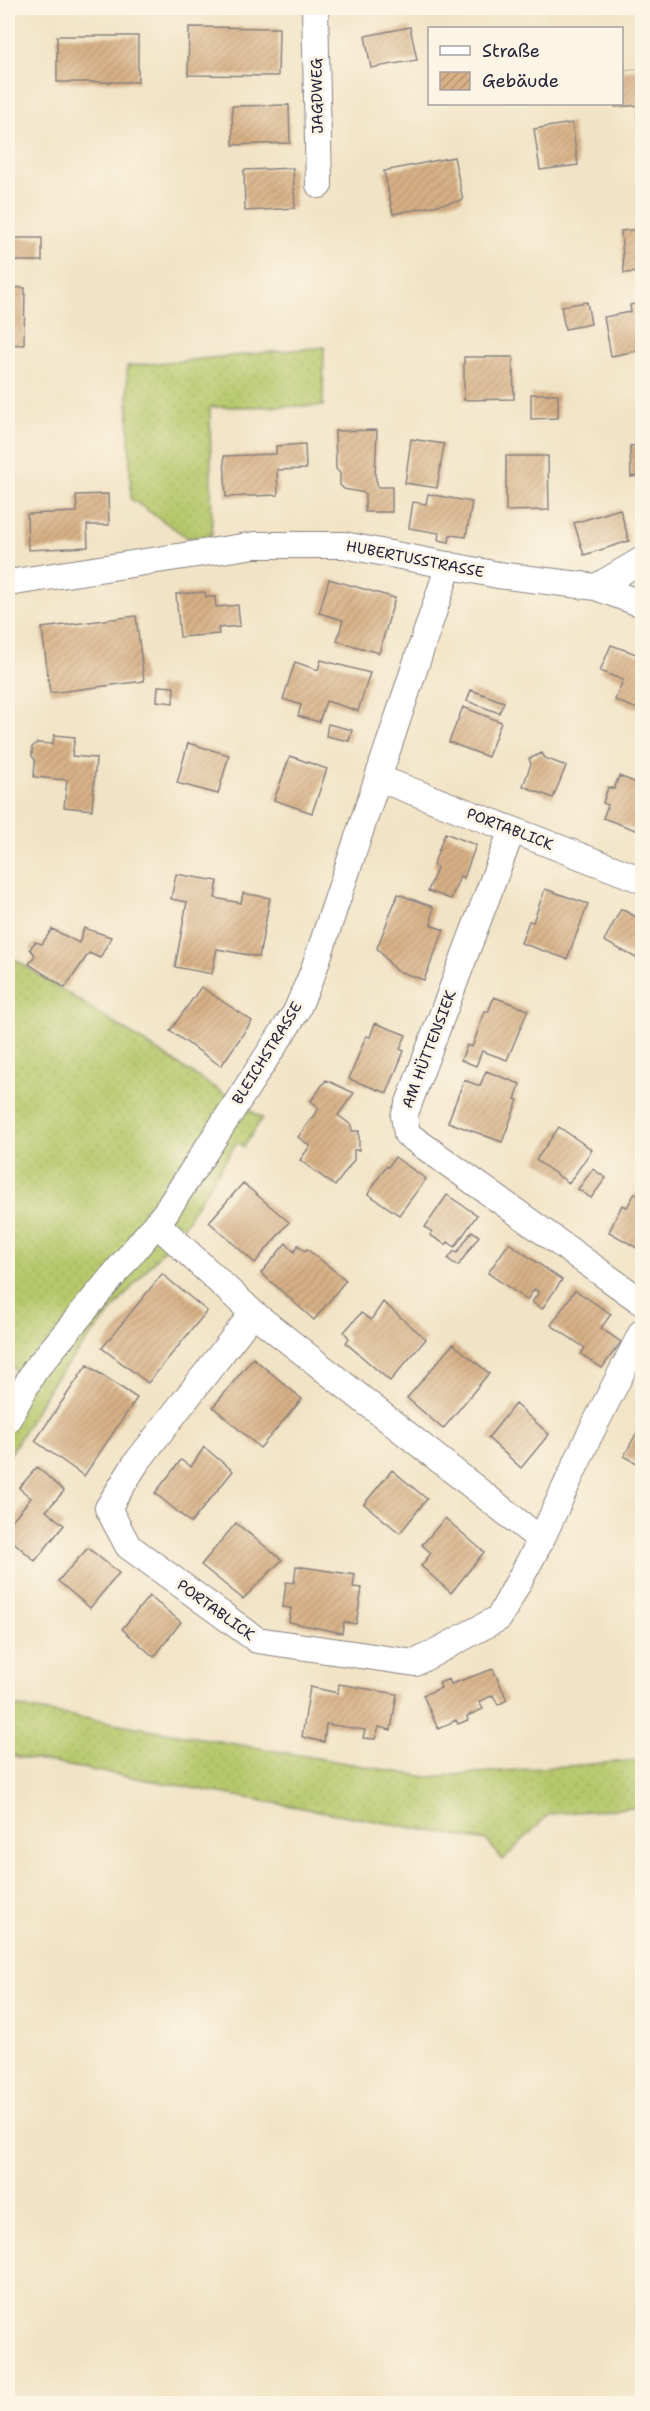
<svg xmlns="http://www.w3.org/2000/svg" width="650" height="2411" font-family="'Shantell Sans',sans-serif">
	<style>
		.grass { fill: url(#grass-dots); stroke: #6c7553; stroke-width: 1.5 }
		.building { fill: url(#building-hatch) }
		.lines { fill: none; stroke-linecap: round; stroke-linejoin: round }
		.minor-casing { stroke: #8a8280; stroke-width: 28 }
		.minor { stroke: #fff; stroke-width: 26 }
		.labels { text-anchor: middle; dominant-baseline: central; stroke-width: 6; stroke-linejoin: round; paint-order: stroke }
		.street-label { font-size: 15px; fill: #22223b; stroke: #fcf5e5 }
	</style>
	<defs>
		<pattern id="grass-dots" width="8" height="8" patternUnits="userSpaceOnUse" patternTransform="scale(1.5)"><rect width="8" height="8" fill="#b6c86b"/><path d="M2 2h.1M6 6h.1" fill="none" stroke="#9cac5e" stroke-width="1.8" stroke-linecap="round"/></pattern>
		<pattern id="building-hatch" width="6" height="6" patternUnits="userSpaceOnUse" patternTransform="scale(1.5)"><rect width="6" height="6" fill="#d7b085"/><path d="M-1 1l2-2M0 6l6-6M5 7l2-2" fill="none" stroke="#b89774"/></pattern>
	</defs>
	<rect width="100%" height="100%" fill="#fcf5e5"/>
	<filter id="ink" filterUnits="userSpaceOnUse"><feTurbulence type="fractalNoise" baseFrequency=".0167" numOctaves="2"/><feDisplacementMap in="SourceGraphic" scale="12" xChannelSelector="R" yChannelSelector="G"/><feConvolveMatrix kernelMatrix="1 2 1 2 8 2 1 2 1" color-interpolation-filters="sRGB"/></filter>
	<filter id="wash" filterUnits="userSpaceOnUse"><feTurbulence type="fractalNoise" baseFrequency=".008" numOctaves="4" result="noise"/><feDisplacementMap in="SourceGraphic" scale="24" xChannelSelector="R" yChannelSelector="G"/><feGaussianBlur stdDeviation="1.35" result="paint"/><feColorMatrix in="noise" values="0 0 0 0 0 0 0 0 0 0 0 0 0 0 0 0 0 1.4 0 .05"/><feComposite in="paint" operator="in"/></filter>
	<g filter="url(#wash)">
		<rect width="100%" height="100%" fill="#f1e3c5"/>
		<!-- grass -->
		<path class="grass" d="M324,347L323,406L210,407L212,535L188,538L131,499L127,366Z
			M8,955L262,1118L244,1147L237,1142L184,1225L54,1380L8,1458V1386L16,1370L8,1365Z
			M8,1705L427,1777L642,1760V1807L549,1814L503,1860L487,1841L8,1755Z"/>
		<g id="blocks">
			<!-- building -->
			<path class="building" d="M189,27L279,28L278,76L188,75Z
				M410,27L417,60L371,68L365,36Z
				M57,36H138V82H57Z
				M642,69V105L615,107V104H622V70Z
				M289,105L290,143L233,145L232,106Z
				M637,111H642V166H640Z
				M572,123L578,165L540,170L534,129Z
				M454,157L463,200L393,214L384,171Z
				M293,168L295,208L245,211L244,170Z
				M642,229V272L624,273L621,231Z
				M8,238H42V261H8Z
				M8,287L25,288L24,345L8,344Z
				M587,302L591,324L565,329L561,306Z
				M639,303L640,310H642V350L611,356L604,317L631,312L630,305Z
				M464,357H513L514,399L464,400Z
				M531,394H558V418L531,419Z
				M377,430L375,475L378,487H392V512H365V493L344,489L340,485V473L336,469L335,431Z
				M411,439L444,444L437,488L405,483Z
				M305,444L306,469L277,470L278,495L226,497L224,456L276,454V446Z
				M642,445V475L631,477L630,446Z
				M506,456H548L549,510L506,511Z
				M108,494L109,525H87L88,547L28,550L27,514L77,512L76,495Z
				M428,494L472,502L466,537L450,535L449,542L438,540L439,533L409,528L413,502L426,504Z
				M620,509L629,541L584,555L574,523Z
				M329,579L395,598L379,653L337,641L343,620L319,613Z
				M205,592L206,597H215L216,607L238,605L240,626L218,628L219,634L180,637L176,594Z
				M136,616L144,681L50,693L42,628Z
				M611,645L642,656V711L615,700L623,680L600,671Z
				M321,660L370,673L358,711L326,701L319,722L298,716L301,705L283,699L295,662L318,670Z
				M158,686L174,687L173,703L157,701Z
				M471,690L504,702L499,713L467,701Z
				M463,707L501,722L488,757L449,742Z
				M328,724L352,730L349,741L326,736Z
				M54,735L75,737L72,756L96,758L92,810L64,807L67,780L34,777L35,760L32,756V747L37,743L53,744Z
				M188,743L229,755L218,794L177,783Z
				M542,753L545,758L566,766L553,798L523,786L531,764L529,759Z
				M290,756L327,769L312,813L274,800Z
				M619,776L642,785L641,832L603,818L608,805L603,803L608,787L614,789Z
				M445,833L476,845L464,878L460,876L451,899L428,891L437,868L433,866Z
				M176,874L218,881L215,898L241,903L243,893L270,898L259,957L217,949L212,974L175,967L187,902L171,899Z
				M545,889L588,904L567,959L521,943L529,921L533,922Z
				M398,894L433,907L431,925L444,930L424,980L395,970L377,948Z
				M621,909L642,920V961L604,941Z
				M84,928L111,937L100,958L89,953L65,988L29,964L35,955L30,949L35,942L42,944L52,929L79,943Z
				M201,987L252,1021L221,1066L170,1031Z
				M494,997L528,1010L507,1060L482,1051L476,1066L461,1060L467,1045L472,1047L485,1011L488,1012Z
				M375,1023L406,1035L400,1049L404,1051L387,1093L349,1079L366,1036L370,1037Z
				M486,1071L520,1084L515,1099L518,1100L502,1142L448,1122L464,1080L480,1086Z
				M326,1080L354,1093L338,1115L351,1125L352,1131H359V1150H354V1160L335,1186L300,1160L310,1146L298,1137L319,1108L311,1101Z
				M559,1127L592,1150L569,1183L536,1160Z
				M395,1157L426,1179L399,1215L368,1194L386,1166L388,1167Z
				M593,1169L606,1178L591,1198L578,1189Z
				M243,1183L289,1222L255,1263L209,1222Z
				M635,1193L642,1197V1247L638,1245L637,1248L609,1232L622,1205L627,1207Z
				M447,1195L477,1215L455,1247L448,1242L446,1245L430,1235L432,1232L425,1227Z
				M472,1231L479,1236L458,1266L448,1259L454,1251L457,1253Z
				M286,1243L294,1252L298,1245L305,1251L307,1249L346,1280L314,1320L261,1273Z
				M509,1243L562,1280L542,1309L532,1302L539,1292L534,1289L527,1300L488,1273Z
				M162,1274L207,1311L148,1383L102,1348Z
				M575,1290L611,1314L601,1328L621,1342L602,1368L581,1354L585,1348L551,1325Z
				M383,1302L426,1339L390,1381L346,1343L349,1338L344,1332L361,1313L371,1320Z
				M453,1344L489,1373L443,1429L407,1398Z
				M253,1358L302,1399L260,1448L213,1407Z
				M87,1365L137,1398L84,1476L35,1441Z
				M515,1404L549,1434L521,1468L488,1438Z
				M639,1429L642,1430V1466L624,1456Z
				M204,1447L233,1471L191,1523L155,1493L181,1460L191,1467Z
				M37,1467L64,1491L46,1511L64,1525L35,1561L8,1537V1525L31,1498L19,1488Z
				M392,1470L427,1499L400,1533L364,1504Z
				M445,1518L484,1552L451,1593L421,1566L431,1553L422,1545Z
				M236,1523L282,1560L243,1599L201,1565Z
				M88,1548L119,1573L90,1608L58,1581Z
				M296,1566L355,1575L353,1587L362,1588L356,1624L344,1622L342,1633L289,1622L291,1608L283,1607L286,1582L294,1583Z
				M149,1596L181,1622L154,1657L122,1629Z
				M493,1669L507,1700L498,1705L493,1695L479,1702L483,1709L467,1716L468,1720L458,1724L456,1720L438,1729L423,1695L441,1688L439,1683L449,1679L451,1684Z
				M339,1684L397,1694L391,1730L379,1727L375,1739L363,1738L365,1730L326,1724L324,1742L302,1737L310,1687L338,1693Z"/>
		</g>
	</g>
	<g filter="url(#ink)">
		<use href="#blocks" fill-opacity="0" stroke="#8a8280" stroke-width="1.5"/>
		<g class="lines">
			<defs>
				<path id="minor" d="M315,8L319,185
					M8,583L255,545H344L498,575L596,587L642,604
					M596,587L642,560
					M378,778L642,880
					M512,830L404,1116L407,1134L642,1302
					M156,1223L253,1313L541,1540L589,1436L642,1332
					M253,1313L136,1463L108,1508L128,1546L257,1640L415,1663L499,1618L541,1540
					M8,1419L34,1371L165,1213L296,1012L313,972L449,565"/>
			</defs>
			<!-- minor casing -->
			<use href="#minor" class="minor-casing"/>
			<!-- minor -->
			<use href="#minor" class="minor"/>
		</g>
	</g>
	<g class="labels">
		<!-- street labels -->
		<g class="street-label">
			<text transform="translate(317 96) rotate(-91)">JAGDWEG</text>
			<text transform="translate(415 559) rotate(11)">HUBERTUSSTRASSE</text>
			<text transform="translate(510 829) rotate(21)">PORTABLICK</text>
			<text transform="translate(429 1049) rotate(-69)">AM HÜTTENSIEK</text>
			<text transform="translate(267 1053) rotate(-58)">BLEICHSTRASSE</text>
			<text transform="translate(216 1610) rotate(36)">PORTABLICK</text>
		</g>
	</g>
	<!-- margin -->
	<rect width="650" height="2411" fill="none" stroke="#fcf5e5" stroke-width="30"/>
	<!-- legend -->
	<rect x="428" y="27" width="195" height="78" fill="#fcf5e5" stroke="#a5a1a1" stroke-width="1.5"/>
	<rect x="440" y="46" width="30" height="9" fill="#ffffff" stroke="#a5a1a1" stroke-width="1.5"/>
	<text x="482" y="57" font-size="18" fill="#22223b">Straße</text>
	<rect x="440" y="72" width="30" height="18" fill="url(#building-hatch)" stroke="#a5a1a1" stroke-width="1.5"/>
	<text x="482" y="87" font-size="18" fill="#22223b">Gebäude</text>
</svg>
